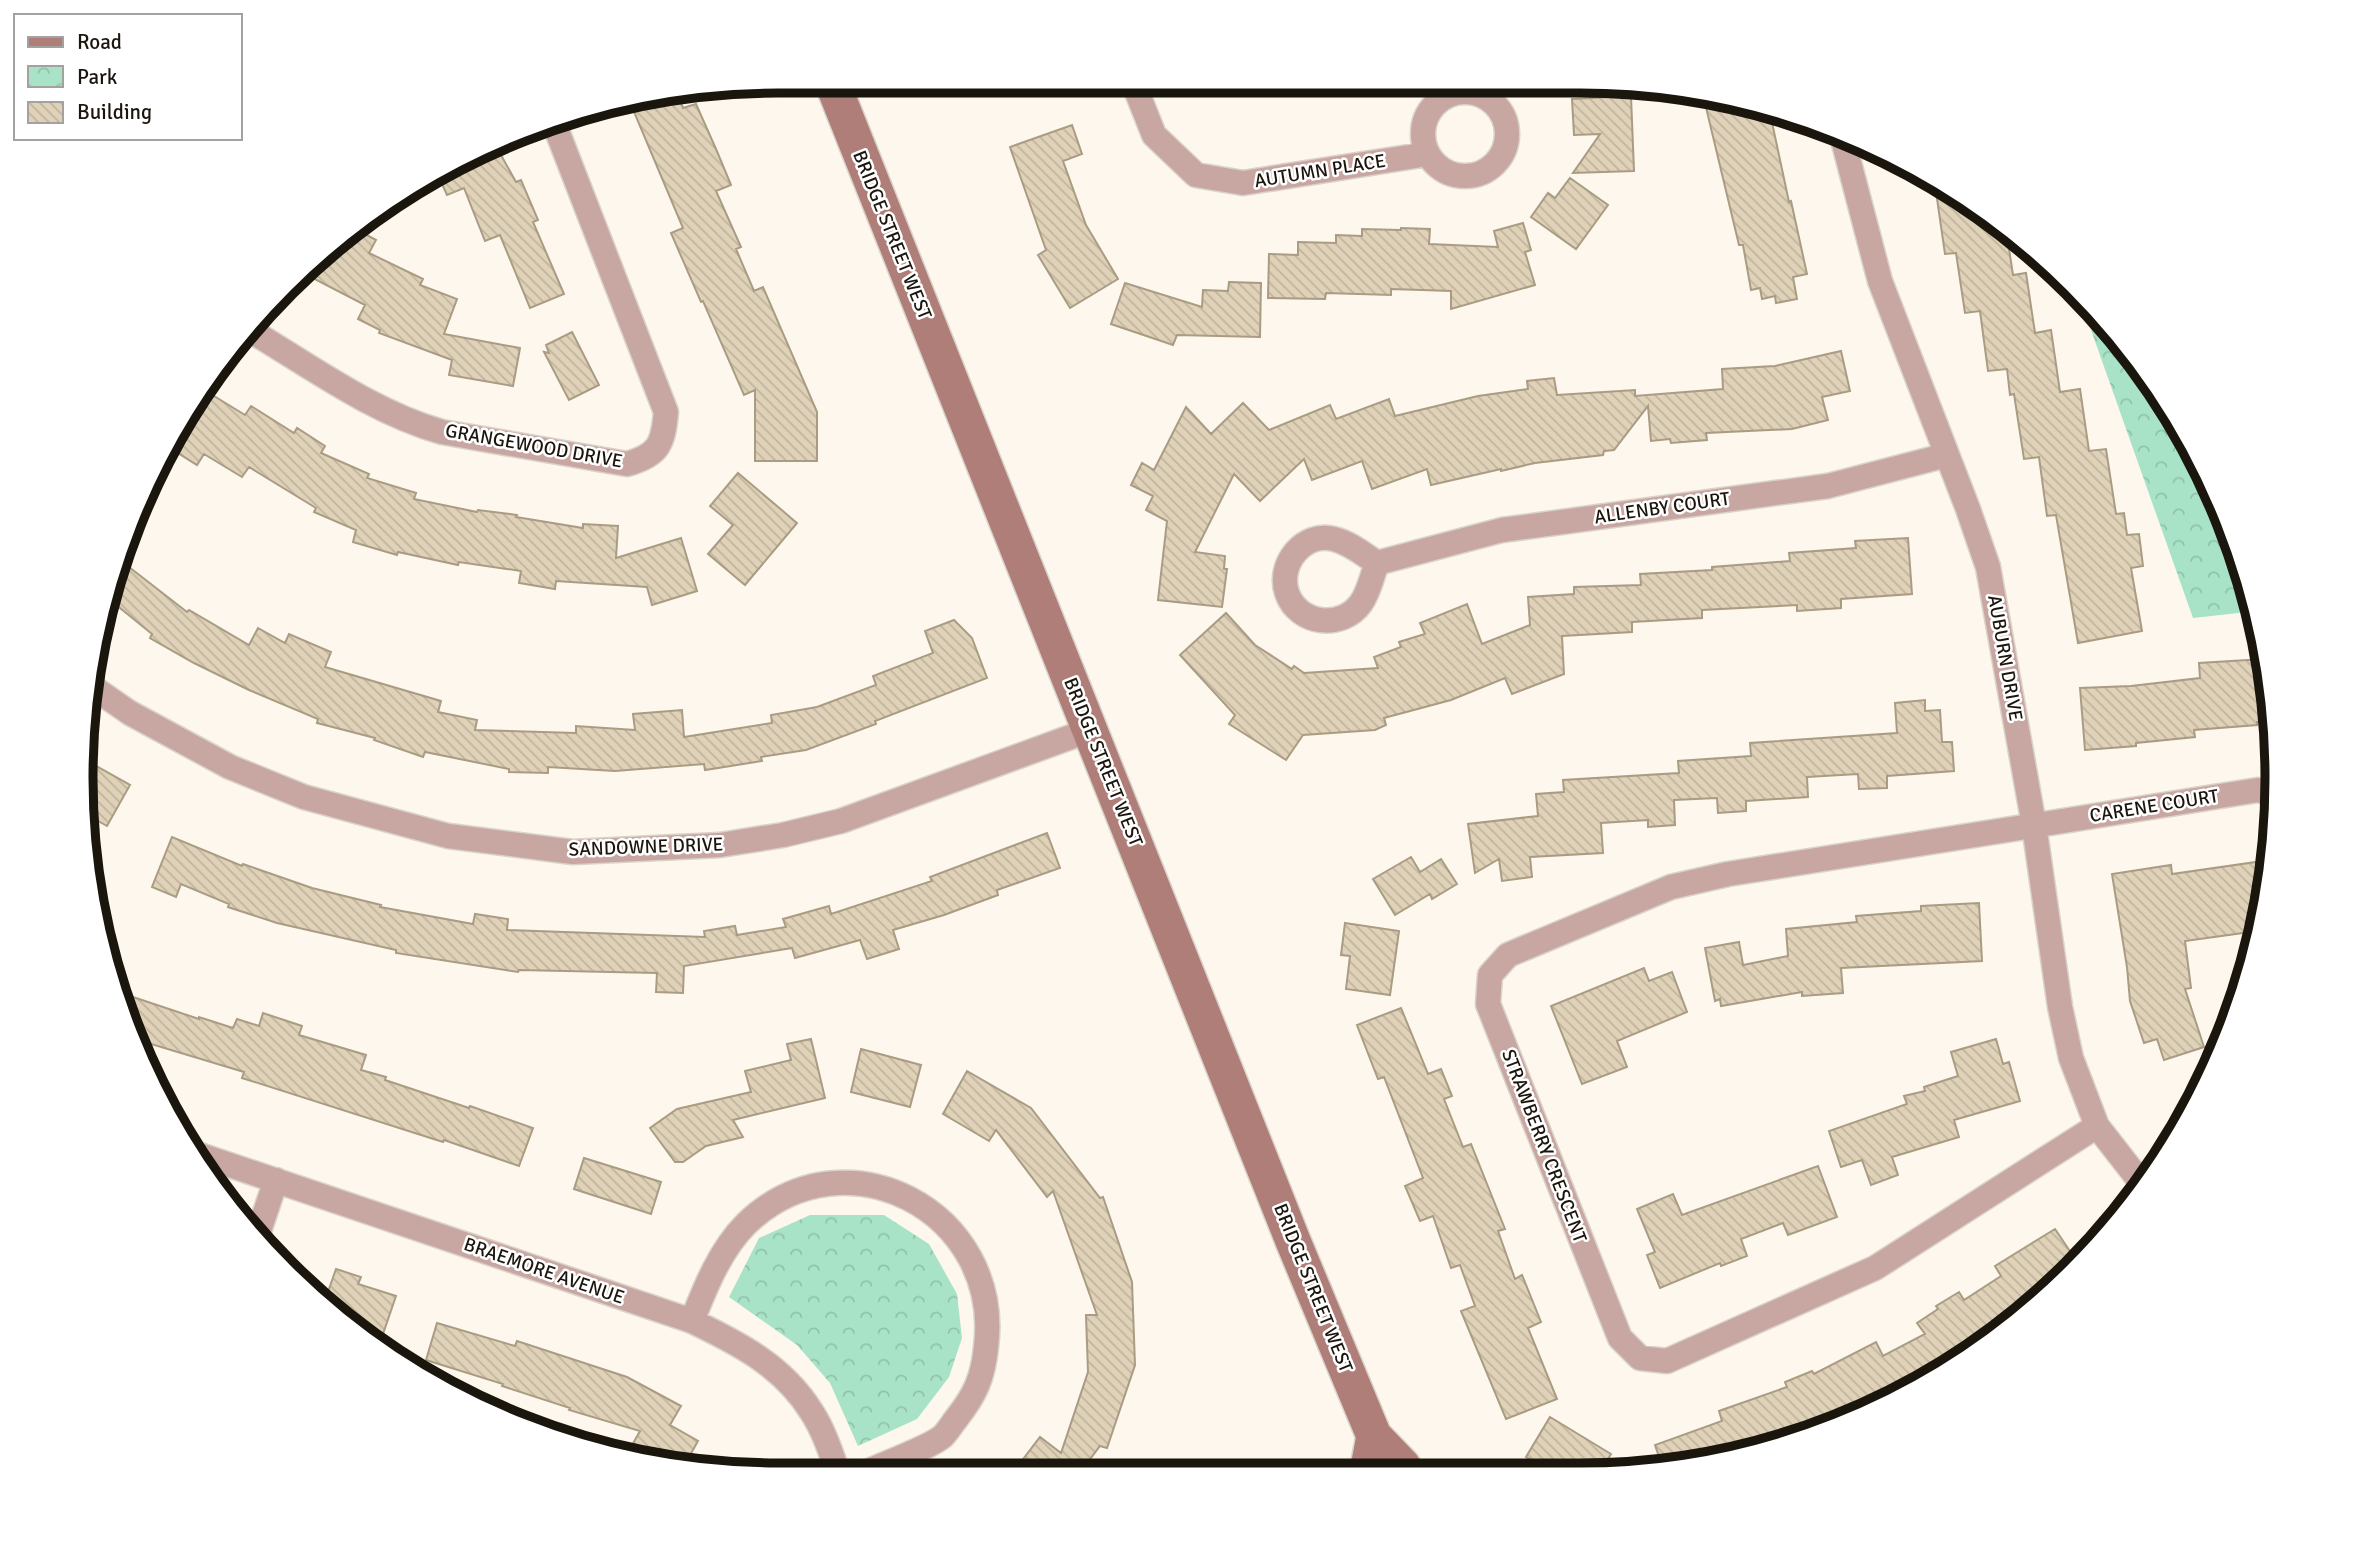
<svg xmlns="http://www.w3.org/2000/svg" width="2358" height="1556" font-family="Signika,sans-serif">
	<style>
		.park { fill: url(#park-crowns) }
		.building { fill: url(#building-back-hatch); stroke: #a99c83; stroke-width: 2 }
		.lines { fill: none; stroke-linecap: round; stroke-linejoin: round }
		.street-casing { stroke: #d9d3c9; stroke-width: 27 }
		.secondary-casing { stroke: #d9d3c9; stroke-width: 38 }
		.street { stroke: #c8a6a2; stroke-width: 24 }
		.secondary { stroke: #af7e79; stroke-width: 35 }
		.labels { text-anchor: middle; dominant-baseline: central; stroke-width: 5; stroke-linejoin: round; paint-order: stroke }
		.street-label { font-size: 19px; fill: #1b160d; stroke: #fff }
		.rim { fill: none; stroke: #1b160d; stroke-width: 9 }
	</style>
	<defs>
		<pattern id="park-crowns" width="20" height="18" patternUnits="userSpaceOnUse" patternTransform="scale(1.75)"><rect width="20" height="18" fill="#a8e3c8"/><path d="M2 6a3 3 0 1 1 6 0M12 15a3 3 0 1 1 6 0" fill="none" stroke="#90c2ab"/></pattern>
		<pattern id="building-back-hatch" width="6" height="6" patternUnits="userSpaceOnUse" patternTransform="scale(1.75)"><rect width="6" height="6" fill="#e0d2b8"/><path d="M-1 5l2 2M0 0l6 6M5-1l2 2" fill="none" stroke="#c0b49d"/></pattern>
	</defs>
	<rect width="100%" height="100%" fill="#fdf7ed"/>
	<!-- park -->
	<path class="park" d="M2079,296L2133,353L2205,469L2254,597L2256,611L2193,618Z
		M810,1215H884L929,1244L957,1294L962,1338L949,1377L917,1419L858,1446L830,1383L797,1345L729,1297L759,1238Z"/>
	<!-- building -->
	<path class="building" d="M675,89L683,108L696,104L716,149L731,185L716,191L741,247L736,249L754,291L763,287L817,412V461H755V390L744,395L703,301L701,302L671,233L683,228L629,100Z
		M1703,95L1770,113L1789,202L1791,201L1807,274L1793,277L1797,299L1776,303L1775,296L1762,299L1760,288L1751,290L1743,245H1739Z
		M1631,96L1634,171L1573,173L1600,134L1574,135L1572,99Z
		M1072,125L1082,154L1063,161L1086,225L1118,279L1070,308L1038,255L1046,250L1010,147Z
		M496,146L516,182L521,180L538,220L533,222L564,294L530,308L500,235L485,241L464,188L447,195L438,175Z
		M1570,178L1608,205L1576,249L1531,217L1548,193L1555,198Z
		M1934,178L2006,229L2013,275L2026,273L2035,333L2051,330L2060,392L2080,389L2089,451L2106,449L2116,514L2124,513L2127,535L2139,534L2143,566L2131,568L2142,631L2078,643L2056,515L2047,516L2039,457L2024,459L2014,394L2010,395L2007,369L1988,371L1980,311L1965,313L1956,253L1945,254Z
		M1523,223L1531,250L1525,252L1535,285L1451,309V291L1391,289V295L1326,293L1325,299L1268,298L1269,254L1298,255V242L1336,243V235L1362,236V229L1401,230V228L1430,229L1429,244L1498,247L1494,231Z
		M352,227L376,240L369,253L423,279L420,285L457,299L444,334L520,348L513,386L449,375L452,360L379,333L380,330L358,319L365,305L301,272L318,254Z
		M1229,282L1261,283L1260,337L1177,335L1173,345L1111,324L1125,283L1202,307L1203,290L1228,291Z
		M572,332L599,385L569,400L544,352L549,353L546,345Z
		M1841,351L1850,391L1822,397L1828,420L1792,429L1706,433L1707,440L1671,443L1670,439L1651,441L1648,406L1614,450L1604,451L1603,455L1535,463L1501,471V469L1431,485L1427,469L1372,489L1362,461L1312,480L1304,459L1260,501L1234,474L1195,552L1225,556L1224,569H1227L1222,607L1158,600L1167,521L1146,510L1153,496L1131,485L1142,463L1154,470L1186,407L1211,434L1243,403L1269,430L1330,405L1336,419L1389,399L1395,416L1478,396L1528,389L1527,381L1554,378L1557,395L1635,390V396L1723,389L1722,369L1775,366Z
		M201,388L245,415L251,406L294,433L297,428L325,446L321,453L369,474L367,478L416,493L414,499L477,512L478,510L517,515L516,517L583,528V524L618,526L616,558L681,538L697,591L652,605L647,587L556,581L555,589L519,583L521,571L459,562L458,565L398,552L397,555L353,542L356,530L314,512L316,508L249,467L242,477L204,454L197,465L167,446L174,430Z
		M738,473L797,523L745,585L708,554L733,525L710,506Z
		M1908,538L1912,594L1841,599V608L1797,611V605L1702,610V618L1632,622V632L1562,636L1564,674L1512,694L1505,678L1451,700L1384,718L1386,725L1375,730L1303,735L1286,760L1229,724L1235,715L1180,655L1226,613L1255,645L1292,669L1294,666L1304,673L1378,668L1374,657L1401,647L1399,642L1425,634L1420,623L1467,604L1482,644L1530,625L1528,597L1574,594V587L1641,585L1640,574L1712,570V567L1790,561L1789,553L1856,548L1855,541Z
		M129,567L187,612L189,610L249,645L258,628L285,643L289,634L331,652L325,667L441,701L438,712L477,720L475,730L576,733V726L635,730L633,714L682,710L684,737L772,723L771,715L817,707L876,685L873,676L933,653L925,631L954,620L972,638L987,678L875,721L876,724L806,750L761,757L762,761L705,770L704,764L615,771L548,767V773L509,772V769L425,752L423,757L374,740L375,738L317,723L318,719L249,690L194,663L150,638L152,634L109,599L110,591Z
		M2264,659L2274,722H2257V725L2194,730L2195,737L2136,743V746L2085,750L2080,688L2131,686L2200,678L2199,663Z
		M1925,700V711L1940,710L1942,742H1952L1954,771L1887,776V788L1859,789L1858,774L1807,777L1808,797L1746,801V811L1718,813L1717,798L1674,800L1675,825L1648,827V820L1601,823L1603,853L1530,857L1532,877L1502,881L1499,859L1475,873L1468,824L1538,816L1536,794L1564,792L1563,780L1679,773L1678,761L1751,756L1750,743L1897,733L1895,703Z
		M82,758L130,785L107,826L82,812Z
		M1047,833L1060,868L997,890L998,895L944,915L893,930L899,949L867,959L860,940L795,958L792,948L684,966L683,993L656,992L657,973L519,970L518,972L396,953V950L277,923L228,907L229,904L181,884L176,897L152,887L172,837L242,866L243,864L312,888L381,905L380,907L473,924L475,914L508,919L507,930L705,937L704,931L735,926L737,935L786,927L783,919L829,906L831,914L932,881L930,877Z
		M1411,857L1420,872L1441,859L1457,884L1432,899L1430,894L1395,915L1373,879Z
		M2263,861L2267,887L2257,931L2185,941L2191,988L2185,989L2204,1047L2164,1060L2157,1039L2144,1043L2130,1001L2127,967L2112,874L2171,865L2172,874Z
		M1979,903L1982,961L1841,968L1843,993L1802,996V992L1721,1006L1720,999L1715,1001L1705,948L1739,942L1743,965L1788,956L1786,929L1857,922L1856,916L1921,911V906Z
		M1345,923L1399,931L1390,995L1346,989L1350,956L1341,955Z
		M1644,968L1649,981L1672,972L1687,1012L1617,1041L1627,1067L1582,1084L1551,1006Z
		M115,991L199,1019V1017L233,1028L237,1019L259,1026L263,1013L302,1026L299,1035L366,1055L361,1070L386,1077L385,1080L469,1108L470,1106L533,1128L519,1166L444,1140L443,1142L242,1078L244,1072L131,1038Z
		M1401,1008L1428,1074L1441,1069L1452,1096L1444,1099L1463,1147L1471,1144L1505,1229L1498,1231L1515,1279L1522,1275L1541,1322L1528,1328L1557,1399L1506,1419L1461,1311L1475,1306L1460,1265L1451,1268L1433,1216L1420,1221L1405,1186L1423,1178L1384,1077L1378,1079L1357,1025Z
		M811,1039L825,1098L733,1120L743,1137L706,1146L683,1162H675L650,1128L677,1109L751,1092L745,1071L791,1060L787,1044Z
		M1996,1039L2003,1064L2009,1062L2020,1101L1954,1120L1959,1137L1892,1157L1898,1175L1871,1185L1862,1160L1841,1167L1829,1131L1907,1104L1904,1096L1925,1091L1924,1087L1958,1076L1951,1052Z
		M861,1049L921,1065L910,1107L851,1092Z
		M967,1071L1031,1108L1100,1198L1103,1197L1132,1282L1135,1365L1107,1448L1100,1446L1082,1470L1084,1471H1014L1040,1437L1061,1453L1088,1372L1086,1315H1097L1053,1191L1047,1197L996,1130L989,1141L943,1114Z
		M584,1158L661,1182L651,1214L574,1189Z
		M1818,1166L1837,1217L1788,1235L1783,1223L1741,1239L1747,1256L1721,1266L1720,1263L1660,1288L1647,1255L1655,1252L1637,1209L1673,1194L1682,1215Z
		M2055,1229L2078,1263L2027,1310L1987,1336L1990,1341L1946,1368L1849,1418L1806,1434L1754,1453L1663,1468L1655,1445L1722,1421L1719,1411L1787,1387L1785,1382L1812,1371L1814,1374L1876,1342L1883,1356L1925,1334L1917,1323L1938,1309L1936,1306L1959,1292L1964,1300L2001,1276L1995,1266Z
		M336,1269L361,1277L358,1284L396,1296L383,1334L344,1321L323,1306Z
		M437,1323L515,1346L517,1341L627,1377L681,1406L670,1425L698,1441L683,1468L627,1454L640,1431L569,1410L570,1408L502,1386L503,1384L426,1360Z
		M1550,1417L1611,1454L1599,1474H1554L1526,1457Z"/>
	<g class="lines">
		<defs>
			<path id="street" d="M1135,87L1154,135L1196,175L1243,183L1428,154
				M1423 134a42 42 0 1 1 84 0a42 42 0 1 1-84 0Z
				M1841,132L1880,281L1968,509L1988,567L2034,825L2060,1007L2071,1058L2097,1126L2143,1185
				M248,329C310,366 372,412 442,432L627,464C659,455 663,444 666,412L552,118
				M1377,563C1372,576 1369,592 1361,603C1342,630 1298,625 1287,593C1277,564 1304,531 1334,539C1350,543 1363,554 1377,563L1502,530L1828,486L1947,455
				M91,686L130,713L230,767L304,797L448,836L573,852L720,845L783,835L841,821L1090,730
				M2097,1126L1875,1268L1667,1361L1640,1358L1620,1338L1488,1004L1490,975L1508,955L1671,887L1728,874L2258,790L2274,794
				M191,1152L692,1321C738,1343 783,1366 811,1411C823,1429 830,1450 837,1470
				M258,1234L276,1180
				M692,1321C705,1288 720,1250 746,1224C845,1128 1003,1212 986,1347C983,1378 975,1395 956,1419C952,1424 948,1431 943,1436C932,1446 887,1463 871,1470"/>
			<path id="secondary" d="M834,87L1293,1241L1374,1436L1403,1466L1406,1473
				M1367,1473L1374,1436"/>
		</defs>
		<!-- street casing -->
		<use href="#street" class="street-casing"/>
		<!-- secondary casing -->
		<use href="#secondary" class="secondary-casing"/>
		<!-- street -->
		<use href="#street" class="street"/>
		<!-- secondary -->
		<use href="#secondary" class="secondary"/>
	</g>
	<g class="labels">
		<!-- street labels -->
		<g class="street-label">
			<text transform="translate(1320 171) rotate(-9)">AUTUMN PLACE</text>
			<text transform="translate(892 235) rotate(68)">BRIDGE STREET WEST</text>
			<text transform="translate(534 446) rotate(10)">GRANGEWOOD DRIVE</text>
			<text transform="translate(1662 508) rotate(-8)">ALLENBY COURT</text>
			<text transform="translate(2005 658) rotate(80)">AUBURN DRIVE</text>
			<text transform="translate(1103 762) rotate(68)">BRIDGE STREET WEST</text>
			<text transform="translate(2154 806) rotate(-9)">CARENE COURT</text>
			<text transform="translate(646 847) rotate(-2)">SANDOWNE DRIVE</text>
			<text transform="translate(1544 1146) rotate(69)">STRAWBERRY CRESCENT</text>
			<text transform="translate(544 1271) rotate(19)">BRAEMORE AVENUE</text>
			<text transform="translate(1313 1288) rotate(68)">BRIDGE STREET WEST</text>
		</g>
	</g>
	<!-- crop -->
	<path d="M0 0H2358V1556H0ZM778 93H1580A685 685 0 0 1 2265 778V778A685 685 0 0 1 1580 1463H778A685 685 0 0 1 93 778V778A685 685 0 0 1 778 93Z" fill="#fff" fill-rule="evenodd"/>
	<path class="rim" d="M778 93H1580A685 685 0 0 1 2265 778V778A685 685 0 0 1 1580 1463H778A685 685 0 0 1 93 778V778A685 685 0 0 1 778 93Z"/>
	<!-- legend -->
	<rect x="14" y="14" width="228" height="126" fill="#ffffff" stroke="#a4a29e" stroke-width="2"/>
	<rect x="28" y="37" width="35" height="10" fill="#af7e79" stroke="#a4a29e" stroke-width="2"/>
	<text x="77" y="49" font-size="21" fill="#1b160d">Road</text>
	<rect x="28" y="66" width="35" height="21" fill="url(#park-crowns)" stroke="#a4a29e" stroke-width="2"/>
	<text x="77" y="84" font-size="21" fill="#1b160d">Park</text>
	<rect x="28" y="102" width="35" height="21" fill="url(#building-back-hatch)" stroke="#a4a29e" stroke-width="2"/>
	<text x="77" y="119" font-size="21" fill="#1b160d">Building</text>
</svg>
